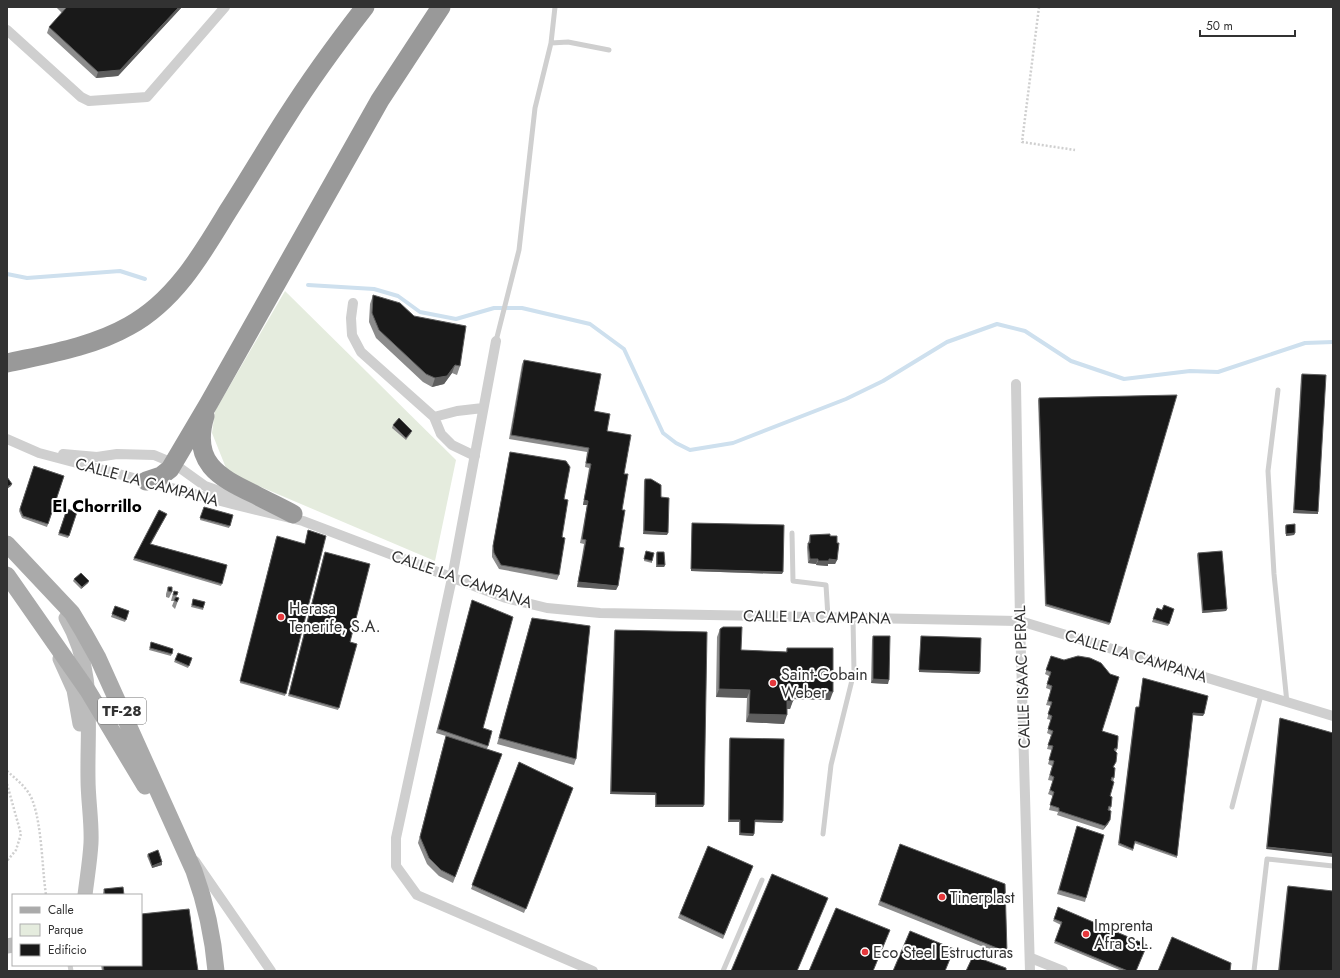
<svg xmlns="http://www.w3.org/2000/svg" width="1340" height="978" font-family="Jost,sans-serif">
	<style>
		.green { fill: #e5ecde }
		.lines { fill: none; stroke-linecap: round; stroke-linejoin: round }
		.stream { stroke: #cee0ee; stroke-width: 4 }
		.path { stroke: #cfcfcf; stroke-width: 2.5; stroke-dasharray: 2 2; stroke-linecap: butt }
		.lane { stroke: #cfcfcf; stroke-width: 5 }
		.street { stroke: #cfcfcf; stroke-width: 10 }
		.secondary { stroke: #bcbcbc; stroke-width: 15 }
		.primary { stroke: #aaa; stroke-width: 17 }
		.highway { stroke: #999; stroke-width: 19 }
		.wall { fill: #8c8c8c }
		.shaded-wall { fill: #5e5e5e }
		.building { fill: #191919; stroke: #5e5e5e }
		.poi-dot { fill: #e5383c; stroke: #fff; stroke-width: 1.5 }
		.labels { text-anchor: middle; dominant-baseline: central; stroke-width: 4; stroke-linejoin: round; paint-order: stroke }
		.shield { fill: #fff; stroke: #707070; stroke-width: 1 }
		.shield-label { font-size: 15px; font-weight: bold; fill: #323232 }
		.street-label { font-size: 16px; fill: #323232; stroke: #fff }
		.poi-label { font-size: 16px; fill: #323232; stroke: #fff; text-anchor: start }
		.neighbourhood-label { font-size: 17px; font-weight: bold; fill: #000; stroke: #fff }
	</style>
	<rect width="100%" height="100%" fill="#fff"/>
	<!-- green -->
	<path class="green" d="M285,291L456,460L435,561L228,473L212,433L215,411Z"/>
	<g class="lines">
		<!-- stream -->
		<path class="stream" d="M7,274L27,278L120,271L145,279
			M308,285L374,289L398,296L420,312L456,319L494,308H522L590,324L624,349L663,433L676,443L690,450L733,443L846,399L883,381L947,342L997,324L1025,331L1071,361L1124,379L1190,371L1218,372L1305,343L1333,342"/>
		<!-- path -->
		<path class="path" d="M1039,7L1022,142L1075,150
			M7,771C17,780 29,789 33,802C42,827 42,868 46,895
			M7,784L21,834L16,850L7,861"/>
		<!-- lane -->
		<path class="lane" d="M551,43L568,42L609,50
			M496,341L519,250L535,108L551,43L555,7
			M1278,390L1268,471L1274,574L1287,703
			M792,533L793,581L826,585L828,617
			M1232,807L1261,695
			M823,834L831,765L854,672L853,618
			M70,965L71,971
			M723,971L762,880
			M1254,971L1267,859L1333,866"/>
		<!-- street -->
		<path class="street" d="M7,30L81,97L89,101L147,97L225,7
			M353,303L351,318L352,335L361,352L434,417L441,434L452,445L475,456
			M496,341L452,578L396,838V866L417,895L593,971
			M1016,384L1020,621L1030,971
			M434,417L457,411L483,408
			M7,439L39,453L240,506L303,521L506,598L547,608L600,613L1020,621L1333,716
			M63,454L97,457L117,454L154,455L173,463L205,486L253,503
			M195,861L271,971
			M1031,958L1063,971"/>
		<!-- secondary -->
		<path class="secondary" d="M66,618C96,670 87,722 88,779C88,800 92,822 91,843C90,861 87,878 85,895
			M60,659L74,690L80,724
			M7,946L13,945"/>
		<!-- primary -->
		<path class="primary" d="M7,544L72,613L84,633L98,658L194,871C206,904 213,936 216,971
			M7,575L88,691L145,786"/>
		<!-- highway -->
		<path class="highway" d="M7,363C48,354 92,347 129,326C175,301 202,254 228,211C248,180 266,149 286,118C310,80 337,43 365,7
			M205,416C191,462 218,477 254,494C267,501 280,507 293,514
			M146,481L161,476L170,469L209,403L380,100L441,7"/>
	</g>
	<!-- wall -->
	<path class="wall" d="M56,7H182L118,76L96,78L47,33L49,27L62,13Z
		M373,295L460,366L457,375L452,373L444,384L432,387L423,382L376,338L369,322L370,304Z
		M524,360L594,411L607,431L624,474L619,547L618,586L616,590L577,587L584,544L580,543L587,505H583L589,468L585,467L587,452L509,439L522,364Z
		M1302,374L1318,514L1293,513L1301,376Z
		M1039,398L1110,623L1109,625L1045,606L1038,400Z
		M393,425L411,433L406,440L392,428Z
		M510,452L564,499L559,575L557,580L499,569L492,557V550L509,456Z
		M34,466L64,476L47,527L22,518L19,511Z
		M645,479L667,535L643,534L644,481Z
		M204,507L233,515L229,528L200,520Z
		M67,509L77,512L68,538L58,535Z
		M166,516L151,544L227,565L221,586L133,560L134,558Z
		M692,523L782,574L691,571L692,525Z
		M1286,525L1295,533L1294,535L1286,536L1285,527Z
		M308,530L285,696L240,683L276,538L305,544Z
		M810,535L830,536L837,560L835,564H828V566L816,565V564L808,563L807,547L808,543L809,540Z
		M646,551L652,561V563L644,561Z
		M657,552L665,565L664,567H656V554Z
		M1198,553L1227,609L1226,611L1202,613L1197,555Z
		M324,554L350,642L357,644L338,710L288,696Z
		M74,579L89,581L88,583L81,589L73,581Z
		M168,587L172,592L169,598L166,597V594Z
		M174,591L178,592L176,597L179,598L175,609L172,606L174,601H171L172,597Z
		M193,599L205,602L203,610L191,607Z
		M472,600L483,728L488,746L487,749L502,754L453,883L439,876L427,864L418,843L444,742L446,736L436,733Z
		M115,606L129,611L125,622L111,617Z
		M1157,608L1162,610L1174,609L1168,626L1152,622Z
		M532,618L576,759L574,765L497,744L530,624Z
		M720,629L741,650L786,652L787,648L830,700L793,699L790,709H787L784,724L746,722L747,698L716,697L717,637Z
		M615,630L703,807H655V795L610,794L614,632Z
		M873,636L888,684L871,683L872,640Z
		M921,636L980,672L979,674L919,672L921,638Z
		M151,642L173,649L171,656L149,650Z
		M178,653L192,658L188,668L174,662Z
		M1051,656L1102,731L1117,749L1116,752L1114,767V778L1110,796L1111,807L1110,810L1108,824L1103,830L1057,815L1058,812L1049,810L1053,796L1048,794L1053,781L1048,780L1052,766L1048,764L1052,750L1047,749L1051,735L1047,733L1051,720L1047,719L1051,706L1046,705L1051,690L1046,688L1049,676L1045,674Z
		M1143,678L1203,716L1193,715L1177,856V858L1134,843L1133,851L1118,845L1135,709L1136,707H1139Z
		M1280,718L1333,733L1266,849L1279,720Z
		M730,738L782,823L755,822L754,834L753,836L739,835V822H728L729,740Z
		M519,762L573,788L524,913L471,889Z
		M1077,826L1086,898L1085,902L1057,894Z
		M900,844L1007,952L1006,956L878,905Z
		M708,846L753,866L723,939L678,918Z
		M148,854L162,865L152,868L147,856Z
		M1288,886L1333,971H1278L1287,888Z
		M104,889L124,895H103V893Z
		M1058,907L1137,971H1122L1054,943L1061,925L1053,921Z
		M101,965H141L198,971H102Z"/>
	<!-- shaded-wall -->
	<path class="shaded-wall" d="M179,7H182L118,76L96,78L98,72Z
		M455,365L452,373L444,384L432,387L435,378Z
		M12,484L11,486L7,489V487Z
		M584,500L588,501L587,505H583Z
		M1294,510L1318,512V514L1293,513Z
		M644,531L668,533L667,535L643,534Z
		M1295,533L1294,535L1286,536V534Z
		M810,559H818L816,564L808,563Z
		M829,559L837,560L835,564H828V566L816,565L818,561Z
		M657,565H665L664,567H656Z
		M691,569L783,572L782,574L691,571Z
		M89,581L88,583L81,589L82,587Z
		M578,582L618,586L616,590L577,587Z
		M1227,609L1226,611L1202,613L1203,611Z
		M919,670L980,672L979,674L919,672Z
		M873,679L889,680L888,684L871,683Z
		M719,689L750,690L747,698L716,697Z
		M793,691L833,692L830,700L790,699Z
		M787,701H793L790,709H784Z
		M1193,713L1204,714L1203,716L1192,715Z
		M749,714L787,715L784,724L746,722Z
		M611,792L656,793L655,795L610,794Z
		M656,805H704L703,807H655Z
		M729,820H740L739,822H728Z
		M755,820L783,821L782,823L754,822Z
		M1110,820L1108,824L1103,830L1105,826Z
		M740,833L754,834L753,836L739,835Z
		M1267,847L1333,854V857L1266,849Z
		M162,862V865L152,868V866Z"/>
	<!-- building -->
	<path class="building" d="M65,7H179L120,70L98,72L49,27L66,8Z
		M373,295L400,303L414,316L466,326L460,366L455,365L447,376L435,378L426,374L379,330L372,313Z
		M524,360L601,374L594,411L610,414L607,431L631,435L624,474H628L622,510H625L619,547L624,548L618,586L578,582L586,540L582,539L588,501L584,500L591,464L586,463L589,448L511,435Z
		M1302,374L1326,375L1318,512L1294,510Z
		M1177,395L1110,623L1046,604L1039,398Z
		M399,418L412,431L406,438L393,425Z
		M510,452L566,461L570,467L564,499L568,500L562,537L565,538L559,575L501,565L494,553L493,546Z
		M34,466L64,476L48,524L23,516L20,509Z
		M7,477L12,484L7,487Z
		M645,479H651L661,485V497L669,498L668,533L644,531Z
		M204,507L233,515L230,526L200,518Z
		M67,509L77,512L69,536L59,533Z
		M159,510L167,514L150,544L227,565L222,584L134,558Z
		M692,523L784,525L783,572L691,569Z
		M1295,524V533L1286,534V525Z
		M308,530L326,536L286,694L240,681L277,536L305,544Z
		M830,534V536H837V543H839L837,560L829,559V561H818V559H810L808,543H810V535Z
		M646,551L654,553L652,561L644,559Z
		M1222,551L1227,609L1203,611L1198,553Z
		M325,552L370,564L350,642L357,644L339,708L289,694Z
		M657,552H664L665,565H657Z
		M81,573L89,581L82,587L74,579Z
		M168,587H172V592L168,591Z
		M174,591L178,592L177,595H173Z
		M176,597L179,598L177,602L174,600Z
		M193,599L205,602L203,608L192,605Z
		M472,600L513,617L483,728L492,731L488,746L438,729Z
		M1164,605L1174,609L1169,624L1153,619L1157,608L1162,610Z
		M115,606L129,611L126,620L112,614Z
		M532,618L590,626L576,759L499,738Z
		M723,627H742L741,650L787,652V648H833V692L793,691V701H787V715L749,714L750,690L719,689L720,629Z
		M615,630L707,632L704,805H656V793L611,792Z
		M873,636H890L889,680L873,679Z
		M921,636L981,638L980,672L919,670Z
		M151,642L173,649L172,654L150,648Z
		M178,653L192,658L189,666L175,660Z
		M1051,656L1064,660L1078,656L1090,658L1101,663L1110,674L1119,677L1102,731L1118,736V739L1117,749L1115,748L1114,750L1117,753L1116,762L1113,767L1115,768L1114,778L1112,777L1111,780L1114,782L1110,796L1112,797L1111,807L1109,806L1108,810L1111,811L1110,820L1105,826L1059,811V808L1050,805L1054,792L1050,790L1054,777L1050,775L1054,761L1049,760L1053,746L1048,745L1053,731L1048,729L1052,716L1048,714L1052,702L1048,701L1052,686L1047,684L1051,672L1046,670Z
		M1143,678L1208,696L1204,714L1193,713L1177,856L1135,841L1133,849L1119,843L1136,707H1139Z
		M1280,718L1333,733V854L1267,847Z
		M446,736L502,754L455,877L441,870L429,858L420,837Z
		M730,738L784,739L783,821L755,820L754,834L740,833V820H729Z
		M519,762L573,788L526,909L472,885Z
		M1077,826L1104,835L1086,898L1059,890Z
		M900,844L1005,884L1007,952L880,901Z
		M708,846L753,866L724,935L680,914Z
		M158,850L162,862L152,866L148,854Z
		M772,874L828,898L797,971H731Z
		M1288,886L1333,891V971H1279Z
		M123,887L124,895H105L104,889Z
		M1058,907L1147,945L1136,971H1128L1055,941L1062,922L1054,919Z
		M836,908L890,930L873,971H809Z
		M189,909L198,971H104L103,965H141V914Z
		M910,931L954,949L945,971H893Z
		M1172,937L1231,963L1230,971H1158Z
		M973,956L1006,968V971H966Z"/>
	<!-- markers -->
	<g class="poi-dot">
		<circle cx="281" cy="617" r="4"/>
		<circle cx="773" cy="683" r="4"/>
		<circle cx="942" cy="897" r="4"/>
		<circle cx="1086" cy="934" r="4"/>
		<circle cx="865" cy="952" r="4"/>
	</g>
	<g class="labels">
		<!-- shield labels -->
		<rect class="shield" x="98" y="698" width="48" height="26" rx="3"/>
		<g class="shield-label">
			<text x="122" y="711">TF-28</text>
		</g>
		<!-- street labels -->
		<g class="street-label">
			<text transform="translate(147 482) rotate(15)">CALLE LA CAMPANA</text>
			<text transform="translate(462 579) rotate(19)">CALLE LA CAMPANA</text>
			<text transform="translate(817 617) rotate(1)">CALLE LA CAMPANA</text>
			<text transform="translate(1136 656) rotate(17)">CALLE LA CAMPANA</text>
			<text transform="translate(1022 677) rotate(-92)">CALLE ISAAC PERAL</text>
		</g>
		<!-- poi labels -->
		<g class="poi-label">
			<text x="289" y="608">Herasa<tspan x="289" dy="18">Tenerife, S.A.</tspan></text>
			<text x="781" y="674">Saint-Gobain<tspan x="781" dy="18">Weber</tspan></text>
			<text x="950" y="897">Tinerplast</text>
			<text x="1094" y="925">Imprenta<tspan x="1094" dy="18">Afra S.L.</tspan></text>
			<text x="873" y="952">Eco Steel Estructuras</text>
		</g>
		<!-- neighbourhood labels -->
		<g class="neighbourhood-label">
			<text x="97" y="506">El Chorrillo</text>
		</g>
	</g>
	<!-- border -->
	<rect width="1340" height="978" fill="none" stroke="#323232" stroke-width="16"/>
	<!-- legend -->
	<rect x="12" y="894" width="130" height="72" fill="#ffffff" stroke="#adadad"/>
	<rect x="20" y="907" width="20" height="6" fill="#aaaaaa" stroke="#adadad"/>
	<text x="48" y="914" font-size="12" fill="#323232">Calle</text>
	<rect x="20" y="924" width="20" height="12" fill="#e5ecde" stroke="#adadad"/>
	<text x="48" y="934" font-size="12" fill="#323232">Parque</text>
	<rect x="20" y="944" width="20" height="12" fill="#191919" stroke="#adadad"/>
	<text x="48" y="954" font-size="12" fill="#323232">Edificio</text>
	<!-- scale -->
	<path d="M1200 30v6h95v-6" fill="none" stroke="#323232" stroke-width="2"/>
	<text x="1206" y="30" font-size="12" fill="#323232" stroke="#ffffff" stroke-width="3" paint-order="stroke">50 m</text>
</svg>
